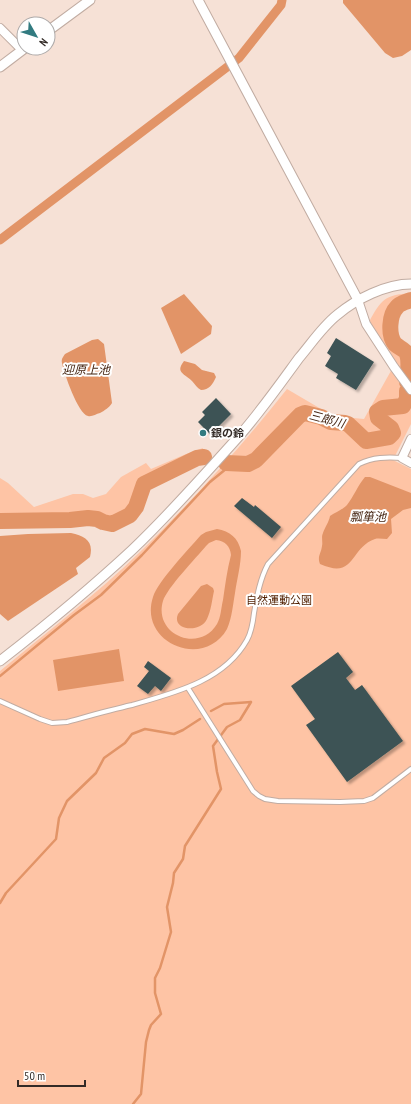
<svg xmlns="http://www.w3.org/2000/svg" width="411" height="1104" font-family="'PT Sans Narrow','Noto Sans JP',sans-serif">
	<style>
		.green { fill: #fec4a5 }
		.water { fill: #e29467; fill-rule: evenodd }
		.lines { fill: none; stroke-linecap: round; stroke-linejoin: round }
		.stream { stroke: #e29467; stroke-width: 2.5 }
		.canal { stroke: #e29467; stroke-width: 9 }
		.river { stroke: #e29467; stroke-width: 16 }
		.building { fill: #3c5354; filter: url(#shadow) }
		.service-casing { stroke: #c1aca2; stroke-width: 6 }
		.minor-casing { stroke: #c1aca2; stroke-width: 10 }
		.tertiary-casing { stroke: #c1aca2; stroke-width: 11 }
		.service { stroke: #fff; stroke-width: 4 }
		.minor { stroke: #fff; stroke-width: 8 }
		.tertiary { stroke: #fff; stroke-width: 9 }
		.poi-dot { fill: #327b80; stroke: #fff; stroke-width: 1.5 }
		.labels { text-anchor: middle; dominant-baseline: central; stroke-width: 4; stroke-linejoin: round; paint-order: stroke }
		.poi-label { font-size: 11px; font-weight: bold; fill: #332b27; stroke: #fff; text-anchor: start }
		.park-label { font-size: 11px; fill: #501f00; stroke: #fff }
		.water-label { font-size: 12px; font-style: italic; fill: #442411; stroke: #fff }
	</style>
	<defs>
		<filter id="shadow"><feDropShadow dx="2.5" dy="2.5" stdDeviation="1" flood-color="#0004"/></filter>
	</defs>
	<rect width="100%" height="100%" fill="#f6e1d6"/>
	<!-- green -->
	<path class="green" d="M411,293V306C396,311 392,316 393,332L410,349L411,385L395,365L369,322C381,300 384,295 411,293Z
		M392,369L411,394V424L393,460L411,469V1104H0V671C47,632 97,594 141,551C193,500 242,446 287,389L333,416L364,419Z
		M203,448L201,460C188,466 175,472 161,478C157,480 152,482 148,485C140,490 141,503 137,510C128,525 111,529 96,522L0,525V478L8,483L34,507L73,494H83L93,498L106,494L121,477L146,463L151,469L186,454Z"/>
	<!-- water -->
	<path class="water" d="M343,0H411V50L402,56L393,58L385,53L343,3Z
		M184,294L212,326L211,334L181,354L161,308Z
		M98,339L104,344L112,403C109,408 105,410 100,413C96,414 92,417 88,416C78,414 64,373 62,363C61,359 63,357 65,354L92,340Z
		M184,361L195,364L202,370L214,373L216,377C213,384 209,390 201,390C197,388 195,384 192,381C184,373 175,373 184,361Z
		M365,477H370L411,493V508L403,510L391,519L392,533L387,539C383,539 378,538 375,539C349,548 356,580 320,564C317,556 321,554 322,546C323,542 321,537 323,533C325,527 329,522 330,516C336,512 342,510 347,505C354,496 358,485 365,477Z
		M217,529C230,531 238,538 241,551C241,565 237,579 235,593C233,604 232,618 227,629C204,670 138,643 153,597C158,581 189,549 201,535L206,532ZM216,540C225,541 230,546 231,555C227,570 225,586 223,600C221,608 221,617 217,624C199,654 153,634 163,601C167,588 196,558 206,546L209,543Z
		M71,533C85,536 94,541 90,557L76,568L78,574L8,621L0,614V536L28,534Z
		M207,584L213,588L214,591C212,600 211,611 207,619C200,634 171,630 178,614L201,586Z
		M119,649L124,681L58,691L53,660Z"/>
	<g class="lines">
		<!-- stream -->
		<path class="stream" d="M0,676L74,615L101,595L142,555L210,482L232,464
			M211,711L224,704L251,702
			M0,903L6,893L56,839L59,818L67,801L96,773L104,758L125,743L132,734L145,729L174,734L183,730L200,719
			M133,1104L141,1094L146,1042L149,1030L151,1025L161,1014L155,993V978L160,968L171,932L167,907L173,883L174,873L183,859L185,846L221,789L217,772L213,746L227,727L240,720L251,702"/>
		<!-- canal -->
		<path class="canal" d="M0,240L239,58L281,5L282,0"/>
		<!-- river -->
		<path class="river" d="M407,382C408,373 410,362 407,354C405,349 399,348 395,344C388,335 389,315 397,307C400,303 406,302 411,300
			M226,463L248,464L256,460L300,415L305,413L321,417L331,422L345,423L348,424L366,441L389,437L393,433L391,428L378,418L377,412L383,408L403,406L407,399V391
			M0,521L70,520L88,518L97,519L103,522L112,524L130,515L136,507L144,484L197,458L204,457"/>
	</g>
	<!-- building -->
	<path class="building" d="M336,338L374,362L356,390L336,378L338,374L325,366L331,356L327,353Z
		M216,398L231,414L217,428L218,429L212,436L198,422L205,415L202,412Z
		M242,498L254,507L255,505L281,527L272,538L234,506Z
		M338,652L353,672L346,678L355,690L362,685L403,741L347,782L306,725L315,719L291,686Z
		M148,661L171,678L161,691L155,686L148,694L137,686L149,671L144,667Z"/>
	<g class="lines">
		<defs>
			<path id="service" d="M188,688L253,791L259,796L265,799L278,801L340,802L364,801L373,798L411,769
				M0,701L40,719L52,723L67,722C89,716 110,710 132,705C174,693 224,681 247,640C252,631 253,622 254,613C257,596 260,579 268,564L359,464C373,457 387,457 402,458"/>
			<path id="minor" d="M0,28L22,50
				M358,300L366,324L394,367L411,390
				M411,439L402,458L411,463"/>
			<path id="tertiary" d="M198,0L358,300
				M48,31L90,0
				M0,67L25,48
				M0,661C45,626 90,589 132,550C170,514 205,474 240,435C261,411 280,384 299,358C311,344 322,327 337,315C356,299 386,284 411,284"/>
		</defs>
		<!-- service casing -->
		<use href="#service" class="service-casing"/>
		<!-- minor casing -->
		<use href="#minor" class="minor-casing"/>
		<!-- tertiary casing -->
		<use href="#tertiary" class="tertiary-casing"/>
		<!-- service -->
		<use href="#service" class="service"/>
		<!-- minor -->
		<use href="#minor" class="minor"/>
		<!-- tertiary -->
		<use href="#tertiary" class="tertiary"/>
	</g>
	<!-- markers -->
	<circle class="poi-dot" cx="203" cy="433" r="4"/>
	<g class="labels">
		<!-- poi labels -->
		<g class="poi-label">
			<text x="211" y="433">銀の鈴</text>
		</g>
		<!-- park labels -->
		<g class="park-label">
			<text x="279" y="600">自然運動公園</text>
		</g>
		<!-- water labels -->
		<g class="water-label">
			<text x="86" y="369">迎原上池</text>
			<text transform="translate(327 419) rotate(15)">三郎川</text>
			<text x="368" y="516">瓢箪池</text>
		</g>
	</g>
	<!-- north arrow -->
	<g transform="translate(36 36) rotate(129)"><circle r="19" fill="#ffffff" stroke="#adaaa9"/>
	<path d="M0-3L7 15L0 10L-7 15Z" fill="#327b80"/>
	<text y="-6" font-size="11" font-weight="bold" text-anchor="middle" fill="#332b27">N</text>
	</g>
	<!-- scale -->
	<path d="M18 1080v6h67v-6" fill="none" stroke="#332b27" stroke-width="2"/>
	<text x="24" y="1080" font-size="12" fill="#332b27" stroke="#ffffff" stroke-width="3" paint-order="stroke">50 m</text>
</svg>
